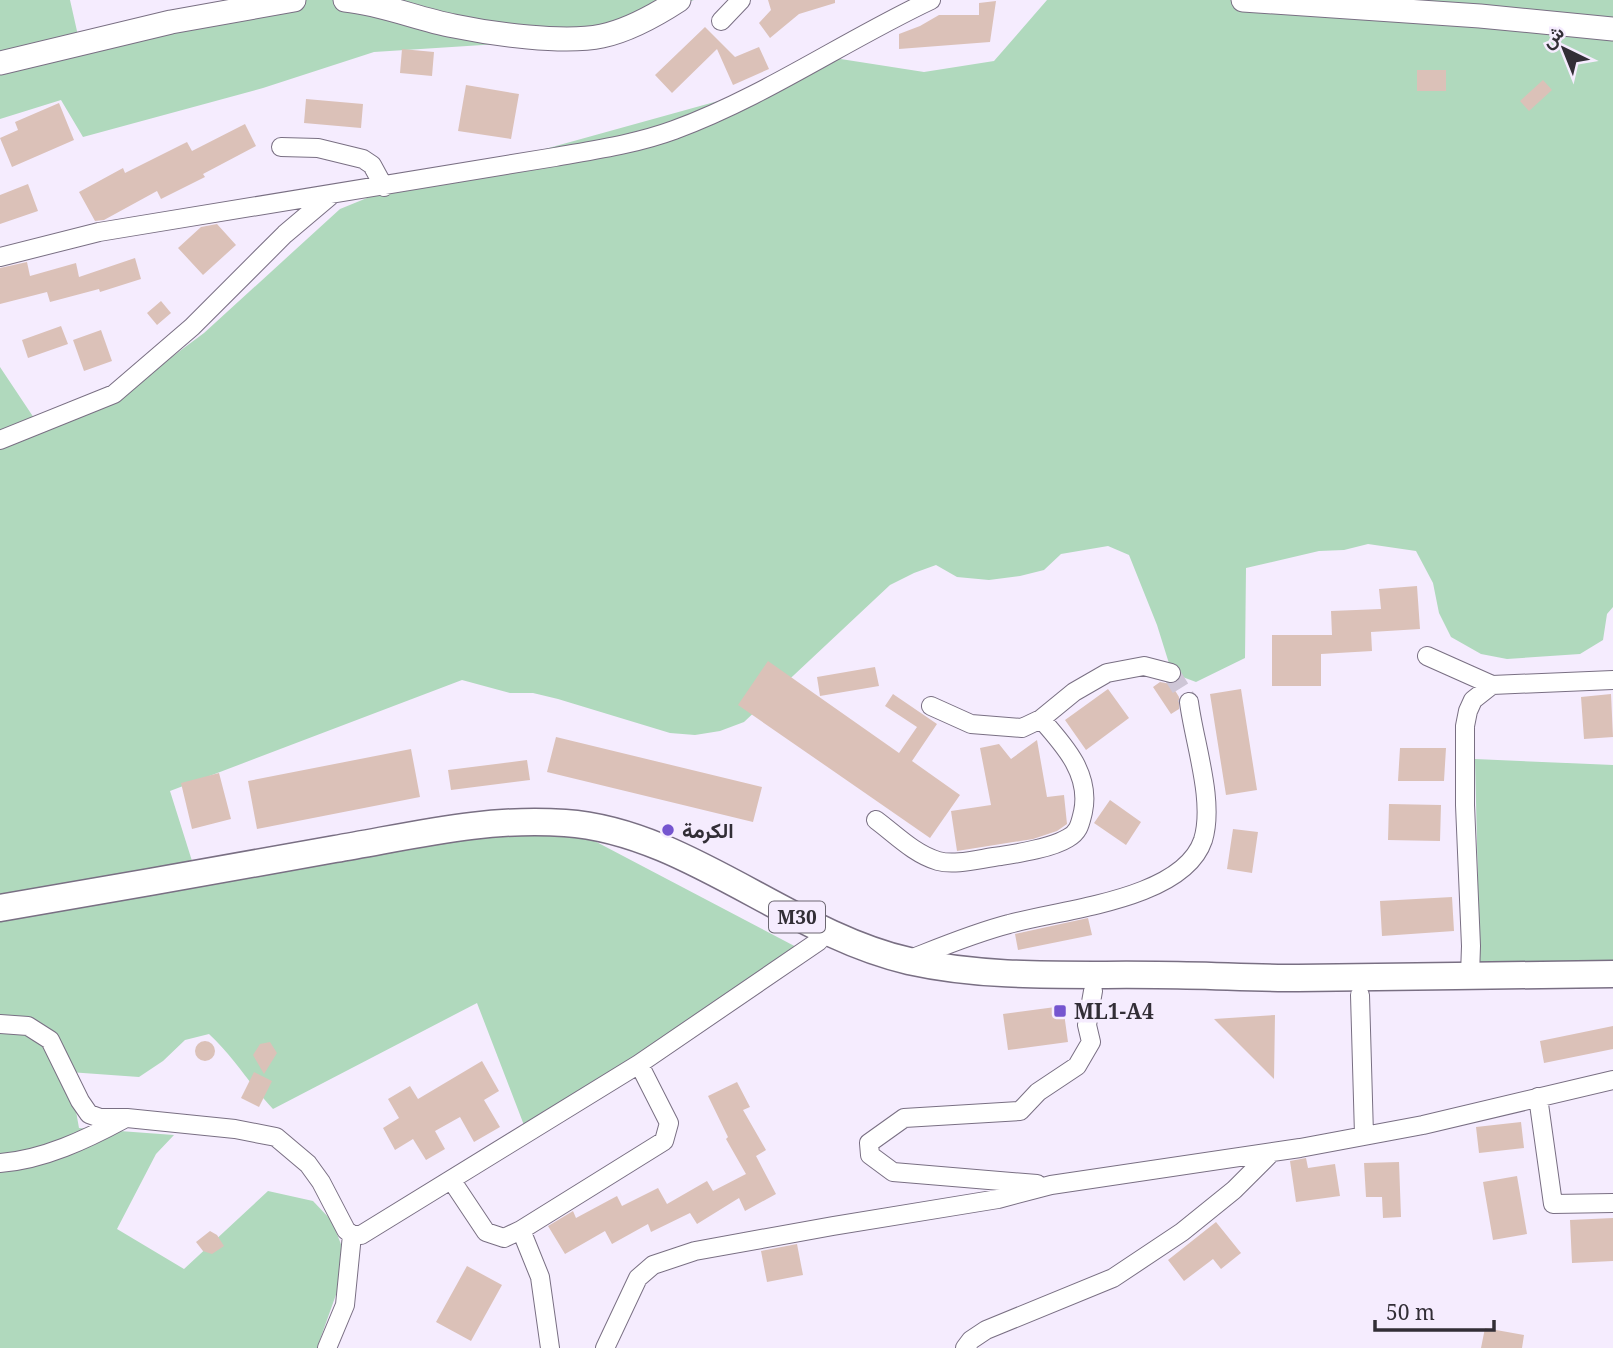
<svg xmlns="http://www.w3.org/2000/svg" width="1613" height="1348" font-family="'Noto Serif',Vazirmatn,serif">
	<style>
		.green { fill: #b0d9bd }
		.building { fill: #dbc1b8 }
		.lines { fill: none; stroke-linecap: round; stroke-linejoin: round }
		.minor-tunnel { stroke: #cec6d6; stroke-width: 18; stroke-dasharray: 18 9; stroke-linecap: butt }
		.minor-casing { stroke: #796f83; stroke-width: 20 }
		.major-casing { stroke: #796f83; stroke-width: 25 }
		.highway-casing { stroke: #796f83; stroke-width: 29 }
		.minor { stroke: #fff; stroke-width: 18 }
		.major { stroke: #fff; stroke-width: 23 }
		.highway { stroke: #fff; stroke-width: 26 }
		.poi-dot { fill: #7555cf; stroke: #f5ecfe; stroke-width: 2.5 }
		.labels { text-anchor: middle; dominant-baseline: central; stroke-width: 7; stroke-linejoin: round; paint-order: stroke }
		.shield { fill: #f5ecfe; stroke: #6c6772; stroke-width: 2 }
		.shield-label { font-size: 19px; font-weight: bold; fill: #322e36 }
		.poi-label { font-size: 21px; font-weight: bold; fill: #322e36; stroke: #f5ecfe; text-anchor: start }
	</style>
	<rect width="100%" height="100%" fill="#f5ecfe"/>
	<!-- green -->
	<path class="green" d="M0,0H70L79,40L234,0H694L589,38L374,52L263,88L83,137L61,100L0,119Z
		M1047,0H1613V607L1607,614L1603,640L1580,654L1507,659L1481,654L1451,637L1439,613L1433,583L1416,551L1368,544L1344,550L1319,551L1246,568L1245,658L1196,682L1172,673L1157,625L1129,555L1108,546L1061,554L1044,570L1020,576L989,580L957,577L936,565L914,573L890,585L744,722L720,731L695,735L670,733L558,699L533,693H510L462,680L170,791L198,880L223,873L566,826L802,950L527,1133L477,1003L273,1109C250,1085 234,1057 209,1034L185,1040L163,1061L139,1077L69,1072L79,1128L174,1135L156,1154L117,1229L184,1269L268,1191L313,1201L332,1221L344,1252L343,1275L317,1348H0V367L40,427L118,397L204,333L340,209L389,189L473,169L747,93L815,55L924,72L994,61Z
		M1475,759L1613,765V967L1480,969Z"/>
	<!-- building -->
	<path class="building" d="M768,0H835V3L799,14L770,38L759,23L771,10Z
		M996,1L990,42L899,49V34L920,26L939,15H979V3Z
		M705,27L735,57L759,47L769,69L733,85L717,49L672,93L655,75Z
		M402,49L434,52L432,76L400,73Z
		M1417,70H1446V91H1417Z
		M1543,80L1552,90L1529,111L1520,101Z
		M466,85L519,94L511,139L458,131Z
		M306,99L363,104L361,128L304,123Z
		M59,103L74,140L12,167L0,138L18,130L15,122Z
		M245,124L256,146L203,174L205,177L161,199L157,191L104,220L95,221L79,192L123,168L125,173L187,142L192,151Z
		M28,184L38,211L0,224V195Z
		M217,224L236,245L203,275L178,248L201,227Z
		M135,258L141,279L100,292L99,289L50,302L47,292L0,304V268L27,262L30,276L76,263L79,277Z
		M161,301L171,313L157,325L147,313Z
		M61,326L68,344L28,358L22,340Z
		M101,330L112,361L84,371L73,340Z
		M1417,586L1420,629L1371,632L1372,651L1321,654V686H1272V635H1332L1331,611L1381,609L1379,589Z
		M768,661L899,753L917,727L885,706L893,694L937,724L912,761L960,795L930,838L738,705Z
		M875,667L879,686L820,696L817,677Z
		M1160,682L1171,684L1179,697V709L1171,714L1153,687Z
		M1108,689L1129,718L1086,750L1065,720Z
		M1241,689L1257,790L1226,795L1210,694Z
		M1611,694L1613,737L1584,739L1581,697Z
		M556,737L762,787L753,822L547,772Z
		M1037,740L1047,797L1064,795L1067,824L1057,831L1033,839L957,851L951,811L991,805L980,748L999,744L1011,759Z
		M1400,748H1446L1444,781H1398Z
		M411,749L420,797L257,829L248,781Z
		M527,760L530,780L451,790L448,770Z
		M219,773L231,819L192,829L181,783Z
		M1110,800L1141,822L1126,845L1094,823Z
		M1389,804L1441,805L1440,841L1388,840Z
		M1233,829L1258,832L1252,873L1227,869Z
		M1452,897L1454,931L1382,936L1380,901Z
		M1088,918L1092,935L1018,950L1015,934Z
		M1063,1006L1068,1042L1008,1050L1003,1014Z
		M1275,1015L1274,1079L1214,1019Z
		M1613,1026V1049L1544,1063L1540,1041Z
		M195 1051a10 10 0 1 1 20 0a10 10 0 1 1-20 0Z
		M270,1042L277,1053L264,1074L253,1055L260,1044Z
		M482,1061L499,1091L484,1100L500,1127L474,1142L460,1117L435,1131L445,1149L426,1160L413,1139L395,1150L383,1128L399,1118L388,1099L410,1086L418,1099Z
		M254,1072L272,1081L259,1107L241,1098Z
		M737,1082L750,1107L743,1110L766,1150L756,1156L776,1194L745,1211L739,1198L697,1224L690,1213L651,1232L648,1224L612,1244L605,1231L565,1254L548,1226L573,1211L576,1218L617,1196L622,1206L658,1188L667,1204L707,1181L713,1191L746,1174L726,1139L728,1137L708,1096Z
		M1521,1122L1524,1148L1479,1153L1476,1127Z
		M1306,1158L1308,1168L1335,1164L1340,1196L1296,1202L1290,1161Z
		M1399,1162L1401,1217L1383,1218L1382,1197H1366L1364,1163Z
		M1517,1176L1527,1234L1493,1240L1483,1182Z
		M1613,1218V1261L1572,1263L1570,1220Z
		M1216,1222L1241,1253L1221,1269L1213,1259L1184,1281L1168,1260Z
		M210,1231L217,1235L224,1246L212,1254L203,1251L196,1242Z
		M797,1244L803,1275L767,1282L761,1251Z
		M467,1266L502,1285L471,1341L436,1322Z
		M1485,1328L1524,1335L1522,1348H1481Z"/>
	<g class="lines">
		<!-- minor-tunnel -->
		<path class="minor-tunnel" d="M1171,673L1189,702"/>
		<defs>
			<path id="minor" d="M721,21L741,0
				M281,147L318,148L363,159L372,165L384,187
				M0,257L99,232L555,157C594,150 636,144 674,130C764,97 844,41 931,0
				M0,440L114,394L192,327L285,234L330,196
				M1427,656L1492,685
				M931,706L971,724L1022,728L1041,719L1074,692L1107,673L1144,666L1171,673
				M876,820C895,834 914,854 938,861C956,866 982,858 1001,856C1020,853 1052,848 1068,838C1079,832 1080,824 1083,812C1091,774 1064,745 1041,719
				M908,960C941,947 974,933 1009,924C1062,909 1183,900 1203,840C1215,801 1194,742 1189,702
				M1470,975L1471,946L1465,805V726L1468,711L1473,700L1492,685L1613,680
				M1360,995L1364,1135
				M0,1024L28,1026L50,1040L80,1101L89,1114L100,1118H127L235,1129L276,1137L308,1164L321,1182L346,1230L352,1235H361L639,1064L819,941
				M1538,1097L1553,1204L1613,1203
				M0,1163C43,1160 87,1139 124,1119
				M452,1181L486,1232L504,1238L521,1230
				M1037,1184L893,1172L870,1155L869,1143L904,1118L1020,1111L1038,1092L1077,1066L1091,1042L1087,1025L1093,991
				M327,1348L345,1305L352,1235
				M550,1348L540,1277L521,1230L664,1141L669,1123L639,1064
				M605,1348L638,1278L653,1265L695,1251L833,1226L998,1199L1051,1185L1300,1148L1423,1125L1613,1080
				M965,1348L971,1340L986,1330L1113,1278L1182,1232L1234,1190L1270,1154"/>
			<path id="major" d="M345,0C384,4 417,19 454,26C492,34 564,44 602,36C630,30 656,15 679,0
				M1243,0L1480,16L1613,29
				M0,63L171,22L294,0"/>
			<path id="highway" d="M0,908C112,889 223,869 335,849C412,836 486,817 565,823C686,831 790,934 909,961C990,979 1075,974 1157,975C1204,975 1251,978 1298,978C1403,977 1508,975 1613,974"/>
		</defs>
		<!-- minor casing -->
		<use href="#minor" class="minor-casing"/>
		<!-- major casing -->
		<use href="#major" class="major-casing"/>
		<!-- highway casing -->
		<use href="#highway" class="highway-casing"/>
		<!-- minor -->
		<use href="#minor" class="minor"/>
		<!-- major -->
		<use href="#major" class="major"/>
		<!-- highway -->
		<use href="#highway" class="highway"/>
	</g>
	<!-- markers -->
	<g class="poi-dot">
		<circle cx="668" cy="830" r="7"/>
		<rect x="1053" y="1004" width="14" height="14" rx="3.5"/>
	</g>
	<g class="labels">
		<!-- shield labels -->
		<rect class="shield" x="769" y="901.5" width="56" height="31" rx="5"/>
		<g class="shield-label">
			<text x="797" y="917">M30</text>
		</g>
		<!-- poi labels -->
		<g class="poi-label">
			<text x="682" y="830">الكرمة</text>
			<text x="1074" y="1011">ML1-A4</text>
		</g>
	</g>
	<!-- north arrow -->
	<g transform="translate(1564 49) rotate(317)" stroke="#f5ecfe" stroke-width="5" paint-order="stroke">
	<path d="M0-5L12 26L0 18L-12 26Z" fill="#322e36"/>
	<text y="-10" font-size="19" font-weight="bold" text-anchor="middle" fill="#322e36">ش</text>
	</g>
	<!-- scale -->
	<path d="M1375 1320v10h119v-10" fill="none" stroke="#322e36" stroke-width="3.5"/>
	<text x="1386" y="1320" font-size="21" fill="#322e36" stroke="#f5ecfe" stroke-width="5" paint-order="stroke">50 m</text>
</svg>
